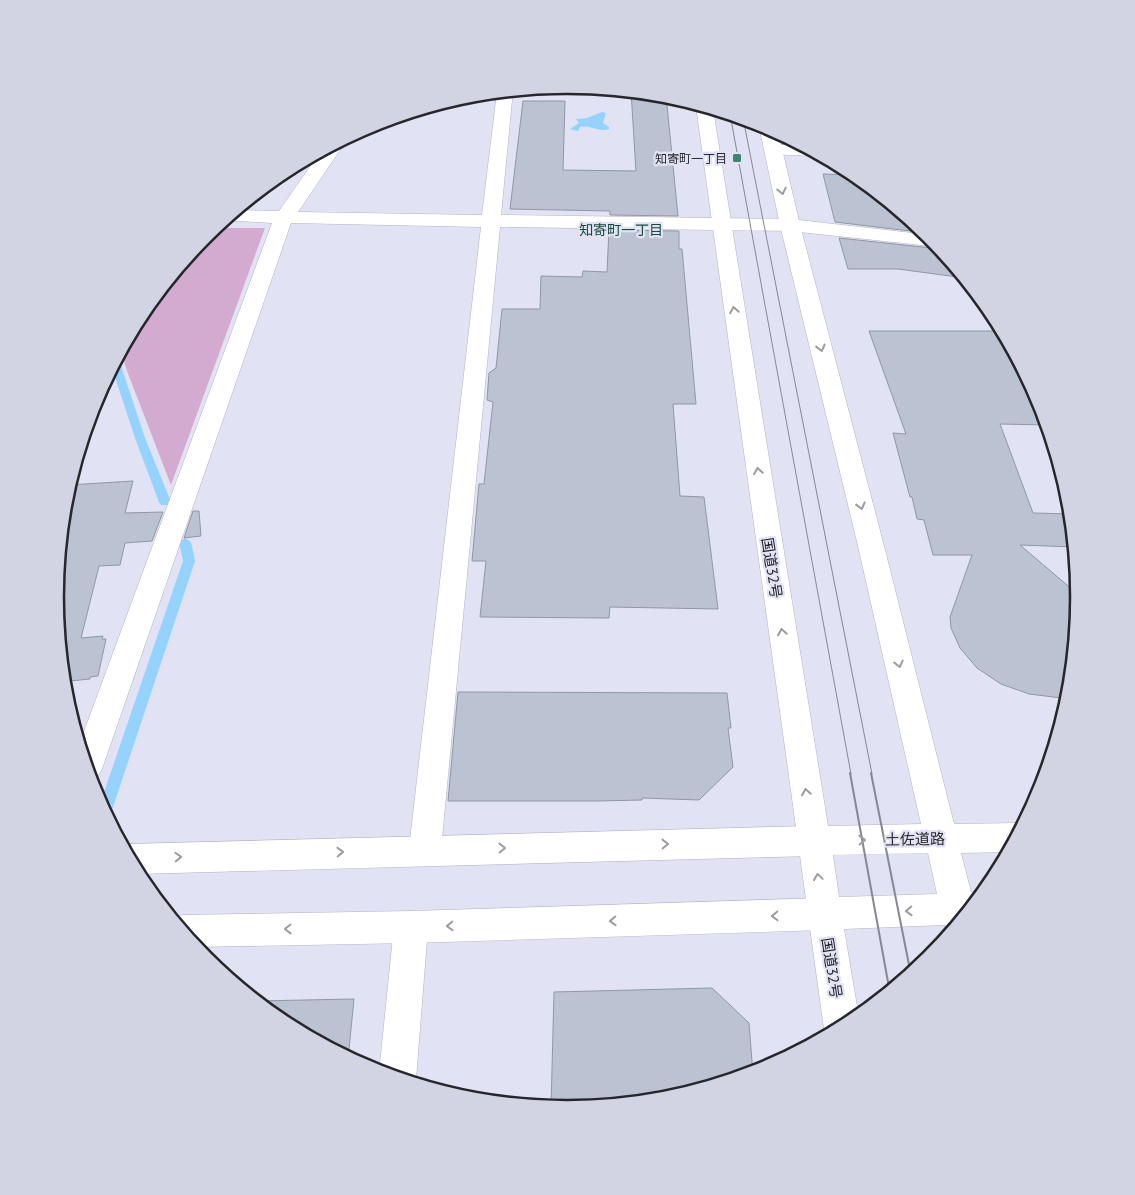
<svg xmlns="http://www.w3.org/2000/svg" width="1135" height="1195" font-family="'PT Sans','Noto Sans JP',sans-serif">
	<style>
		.green { fill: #d3abd1 }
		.water { fill: #94d2ff }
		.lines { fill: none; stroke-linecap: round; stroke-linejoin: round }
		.stream { fill: #94d2ff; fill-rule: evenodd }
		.building { fill: #bbc3d2; stroke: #8f97a5 }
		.minor-casing { stroke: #b3b4c4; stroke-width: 1 }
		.tertiary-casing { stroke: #b3b4c4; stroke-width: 1 }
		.trunk-casing { stroke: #b3b4c4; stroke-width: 1 }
		.minor { fill: #fff; fill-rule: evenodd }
		.tertiary { fill: #fff; fill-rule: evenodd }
		.trunk { fill: #fff; fill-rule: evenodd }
		.tram-far1 { stroke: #878894; stroke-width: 1 }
		.tram { stroke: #878894; stroke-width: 2 }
		.oneway { stroke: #9d9da0 }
		.poi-dot { fill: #418272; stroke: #e1e2f3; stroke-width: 2 }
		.labels { text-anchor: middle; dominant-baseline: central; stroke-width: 4.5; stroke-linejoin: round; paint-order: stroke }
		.far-poi-label { font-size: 12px; fill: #26262c; stroke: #e1e2f3; text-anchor: end }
		.far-neighbourhood-label { font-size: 14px; fill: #134a3e; stroke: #e1e2f3 }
		.street-label { font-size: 15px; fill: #26262c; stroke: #e1e2f3 }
		.rim { fill: none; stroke: #26262c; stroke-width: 2.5 }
	</style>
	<rect width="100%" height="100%" fill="#e1e2f3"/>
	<!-- green -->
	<path class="green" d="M214,228H265L171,485L127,371L121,351L142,313L205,235Z"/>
	<!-- water -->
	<path class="water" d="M602,112L606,113L603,123L609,127V129C599,133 591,124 580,127L578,131L570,129L579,123L576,119L587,118Z"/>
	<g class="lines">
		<!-- stream -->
		<path class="stream" d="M116,360L120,363L145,438L171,502L169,505H161L159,502L135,438L112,368Z
			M185,538L191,542L195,561L112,810L110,814L106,816L100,804L183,561L179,542Z"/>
	</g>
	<!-- building -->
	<path class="building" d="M631,91L666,95L678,216L610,215V211L510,209L523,101H565L563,170L636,171Z
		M823,174L856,175L927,233L835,222Z
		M609,230L679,231V249H682L696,404H673L680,496L704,497L718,609L610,607L609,618L480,617L486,561H472L479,484H484L493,402L487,400L489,373L496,368L502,309H540L541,276L582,277L583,271L607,272Z
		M839,238L941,249L965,278L898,269H848Z
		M869,331H1003L1041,402L1048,425L1000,424L1033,513L1072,514L1075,547L1020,545L1080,596L1070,699L1029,694L1001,684L977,668L960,648L951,628L950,617L972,555H933L924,520L917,519L912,497H910L893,433L906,434Z
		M133,481L125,513L163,512L152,541L125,543L120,565L99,566L81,638L103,636L102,639H106L98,676L90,677V679L70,681L68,687H64L55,597L65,497L69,485Z
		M193,511H199L201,536L184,538Z
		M458,692L727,693L731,728H728L733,767L699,800L642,798V800L599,801H448Z
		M712,988L749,1023L753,1074L667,1100L567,1110L551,1108L554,992Z
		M354,999L348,1059L283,1023L255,1001Z"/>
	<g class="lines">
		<defs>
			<path id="minor" d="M513,90L501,215L790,219L930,235L940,247L790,231L500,227L441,849L437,859L425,864L413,859L409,849L481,227L291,223L102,769L97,778L90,781L79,745L272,223L223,220L235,210L279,211L321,151L341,140L344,144L298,212L482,215L497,92Z
				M773,145H804L820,154L813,156L767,154L764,150L767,146Z
				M411,911L423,916L428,927L416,1079L414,1084L379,1073L394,927L399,916Z"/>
			<path id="tertiary" d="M813,826L825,831L829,841L825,851L813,856L137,874L122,847L129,844Z
				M824,898L836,903L841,914L836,925L824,930L411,943L195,947L171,919L182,915L411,911Z"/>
			<path id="trunk" d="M697,104L713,109L828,826L921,824L858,546L780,225L759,126L761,123L778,132L800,225L884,546L954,824L1018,823L1024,825L1010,852L961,853L971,892L982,896L950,935L945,925L844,929L859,1018L827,1037L824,1029L696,106ZM928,853L937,894L839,897L833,855Z"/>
		</defs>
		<!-- minor casing -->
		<use href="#minor" class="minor-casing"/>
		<!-- tertiary casing -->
		<use href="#tertiary" class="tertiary-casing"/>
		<!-- trunk casing -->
		<use href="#trunk" class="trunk-casing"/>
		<!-- minor -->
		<use href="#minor" class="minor"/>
		<!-- tertiary -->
		<use href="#tertiary" class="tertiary"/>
		<!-- trunk -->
		<use href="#trunk" class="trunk"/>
		<!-- tram-far1 -->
		<path class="tram-far1" d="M730,114L851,774
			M743,118L872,774"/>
		<!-- tram -->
		<path class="tram" d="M850,773L890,993
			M871,773L911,975"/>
	</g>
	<!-- one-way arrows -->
	<defs><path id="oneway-chevron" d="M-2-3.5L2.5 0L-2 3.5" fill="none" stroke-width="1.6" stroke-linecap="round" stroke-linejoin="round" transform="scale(1.25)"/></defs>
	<g class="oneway">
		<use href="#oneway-chevron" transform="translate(782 191) rotate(77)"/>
		<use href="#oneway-chevron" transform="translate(734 310) rotate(-99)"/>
		<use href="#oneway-chevron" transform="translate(821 348) rotate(76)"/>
		<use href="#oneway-chevron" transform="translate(758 471) rotate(-99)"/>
		<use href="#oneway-chevron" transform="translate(861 506) rotate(76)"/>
		<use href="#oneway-chevron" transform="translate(782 632) rotate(-99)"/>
		<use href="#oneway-chevron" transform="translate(899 664) rotate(77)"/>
		<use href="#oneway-chevron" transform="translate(806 792) rotate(-99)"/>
		<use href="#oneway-chevron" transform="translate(862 840) rotate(-1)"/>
		<use href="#oneway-chevron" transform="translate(665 844) rotate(-1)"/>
		<use href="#oneway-chevron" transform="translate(502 848) rotate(-1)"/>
		<use href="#oneway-chevron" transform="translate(340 852) rotate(-2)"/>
		<use href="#oneway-chevron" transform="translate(178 857) rotate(-2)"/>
		<use href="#oneway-chevron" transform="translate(818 877) rotate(-98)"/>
		<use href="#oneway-chevron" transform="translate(909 911) rotate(178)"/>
		<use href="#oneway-chevron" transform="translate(775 916) rotate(178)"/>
		<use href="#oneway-chevron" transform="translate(613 921) rotate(178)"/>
		<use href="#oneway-chevron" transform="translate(450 926) rotate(178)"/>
		<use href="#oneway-chevron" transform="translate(288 929) rotate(179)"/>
	</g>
	<!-- markers -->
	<rect class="poi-dot" x="732" y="153" width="10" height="10" rx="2.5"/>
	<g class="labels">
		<!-- far-poi labels -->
		<g class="far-poi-label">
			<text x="727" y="158">知寄町一丁目</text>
		</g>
		<!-- far-neighbourhood labels -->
		<g class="far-neighbourhood-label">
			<text x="621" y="230">知寄町一丁目</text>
		</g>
		<!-- street labels -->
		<g class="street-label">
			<text transform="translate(772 568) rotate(81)">国道32号</text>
			<text transform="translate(915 839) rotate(-1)">土佐道路</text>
			<text transform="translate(832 968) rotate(81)">国道32号</text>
		</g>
	</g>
	<!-- crop -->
	<path d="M0 0H1135V1195H0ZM64 597a503 503 0 1 1 1006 0a503 503 0 1 1-1006 0Z" fill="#d2d3e3" fill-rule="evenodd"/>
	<path class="rim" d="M64 597a503 503 0 1 1 1006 0a503 503 0 1 1-1006 0Z"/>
</svg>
